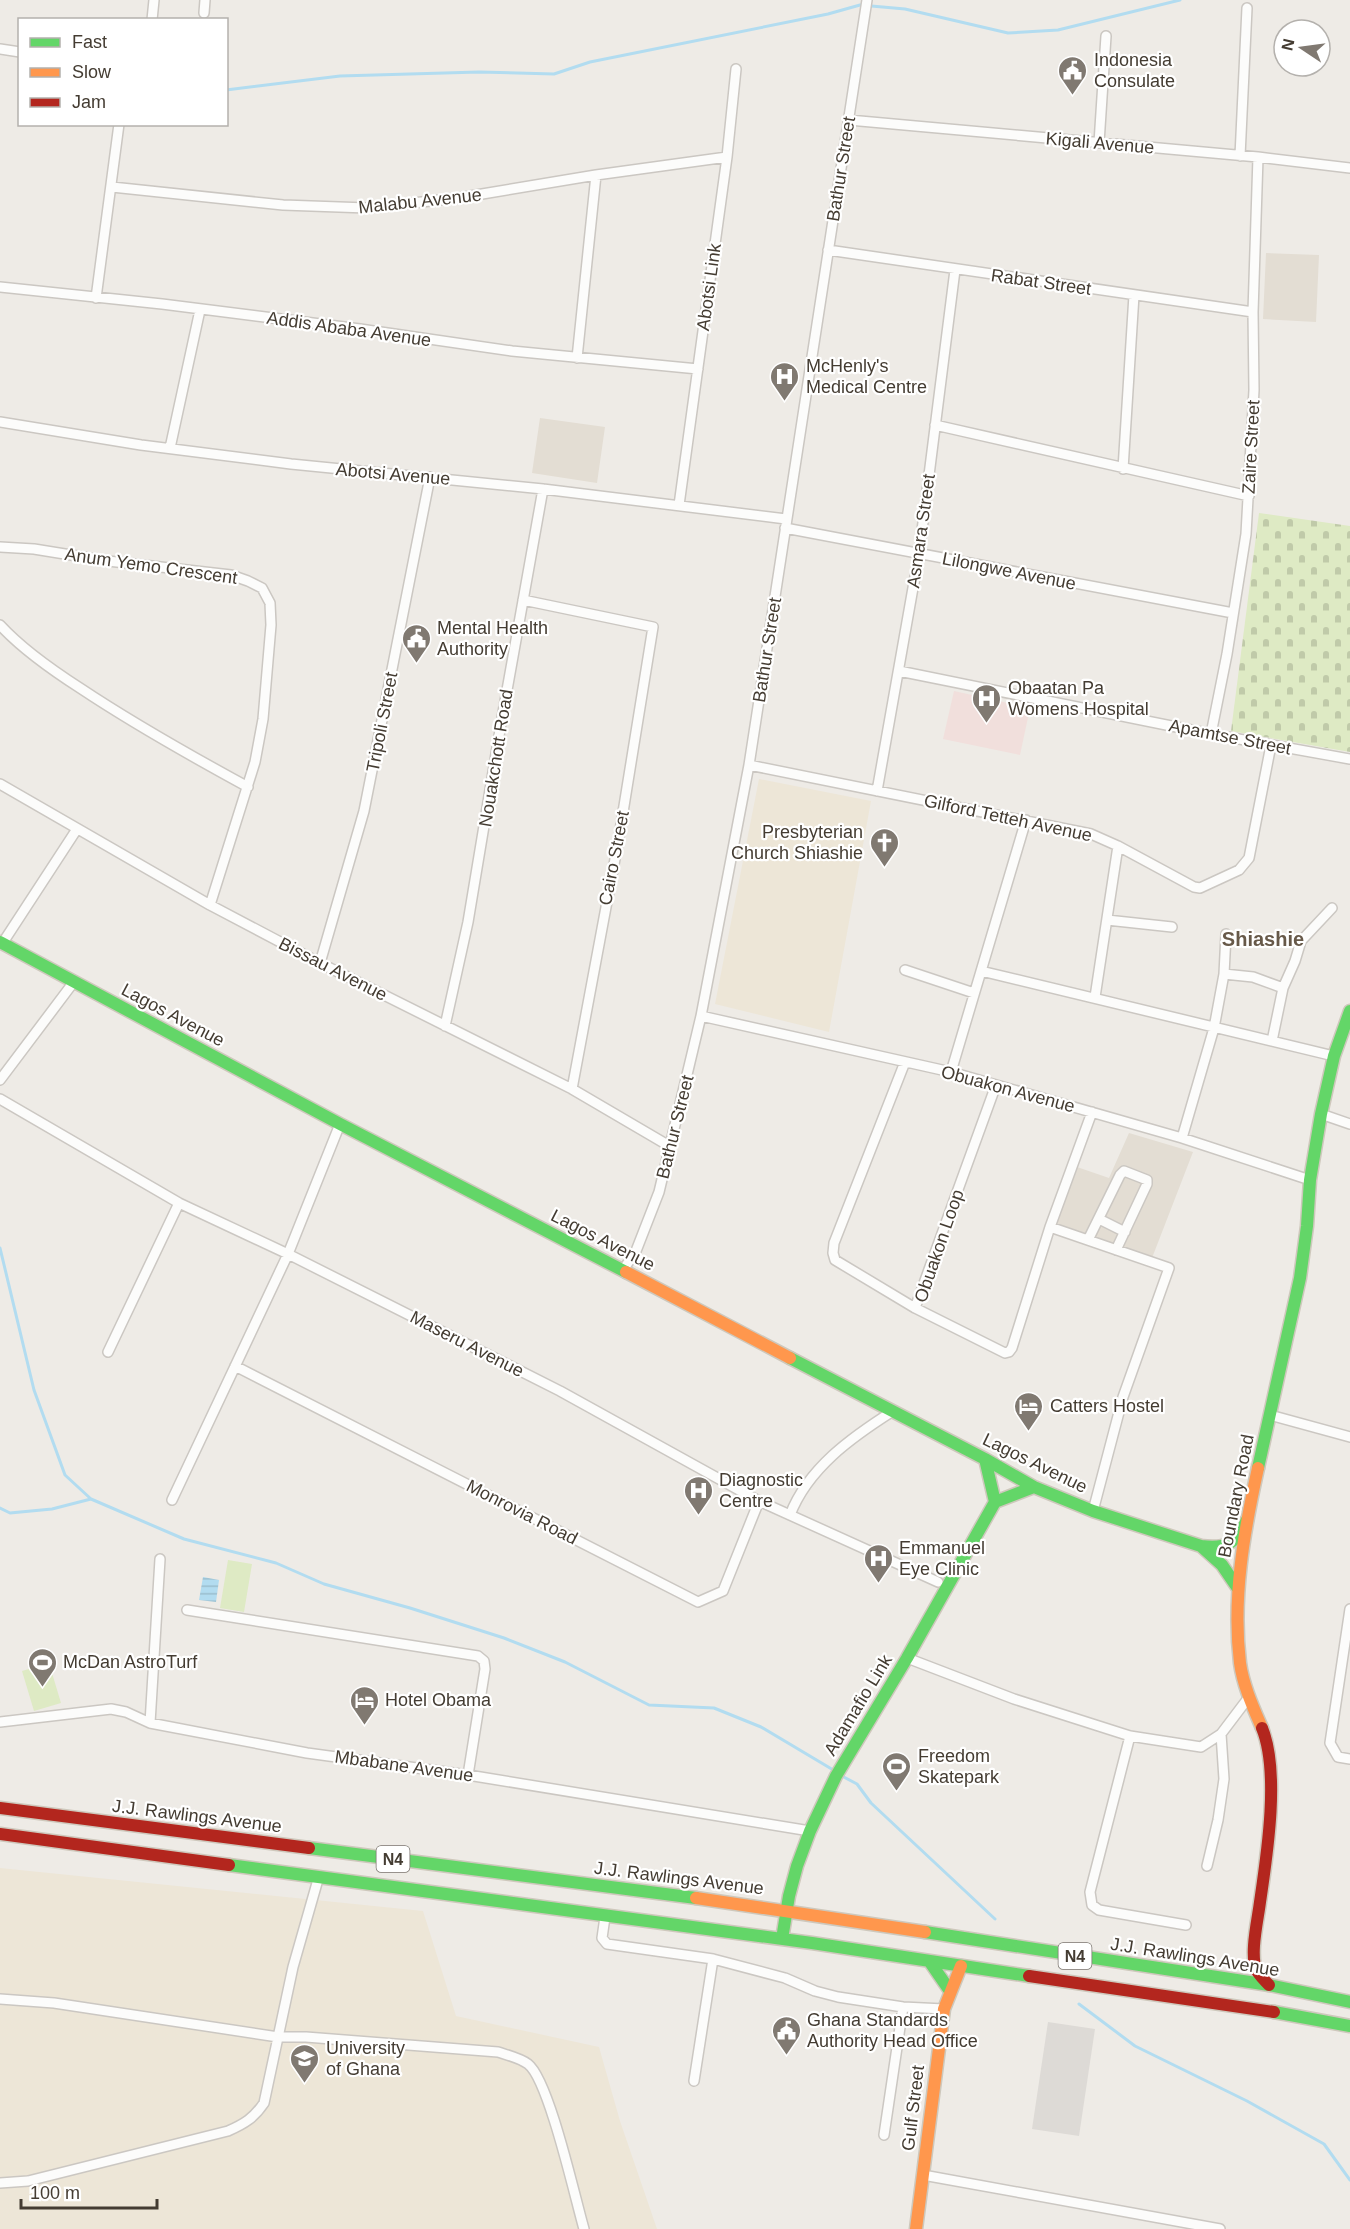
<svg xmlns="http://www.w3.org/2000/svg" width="1350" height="2229" font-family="Arial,sans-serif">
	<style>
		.residential { fill: #e3ddd3 }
		.education { fill: #ede6d7 }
		.medical { fill: #f1dfdc }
		.cemetery { fill: url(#cemetery-stones) }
		.garden { fill: #deeac4 }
		.parking { fill: #dddad6 }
		.water { fill: url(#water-rules) }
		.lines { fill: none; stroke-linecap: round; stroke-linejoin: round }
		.stream { stroke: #b2dcf0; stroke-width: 3 }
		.street-casing { stroke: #cbc7c2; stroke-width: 12 }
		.fast-casing { stroke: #cec8bc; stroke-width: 15 }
		.slow-casing { stroke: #cec8bc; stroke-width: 15 }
		.jam-casing { stroke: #cec8bc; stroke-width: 15 }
		.street { stroke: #fcfcfb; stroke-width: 9 }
		.fast { stroke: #63d668; stroke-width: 12 }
		.slow { stroke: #ff974d; stroke-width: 12 }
		.jam { stroke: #b3261e; stroke-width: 12 }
		.labels { text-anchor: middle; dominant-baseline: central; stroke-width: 4.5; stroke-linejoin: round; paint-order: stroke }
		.shield { fill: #fff; stroke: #7c7670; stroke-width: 1.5 }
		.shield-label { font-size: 16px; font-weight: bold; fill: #443c32 }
		.poi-label { font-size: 18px; fill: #443c32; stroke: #fff; text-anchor: start }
		.street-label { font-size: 18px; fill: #443c32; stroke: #fff }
		.neighbourhood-label { font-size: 20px; font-weight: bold; fill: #675949; stroke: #fff }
	</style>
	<defs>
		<pattern id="cemetery-stones" width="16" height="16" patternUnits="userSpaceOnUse" patternTransform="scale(1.5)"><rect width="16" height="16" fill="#deeac4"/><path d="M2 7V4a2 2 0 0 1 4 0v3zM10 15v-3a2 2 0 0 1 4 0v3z" fill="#c0caa9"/></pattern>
		<pattern id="water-rules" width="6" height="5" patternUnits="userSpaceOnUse" patternTransform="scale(1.5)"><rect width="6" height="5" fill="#b2dcf0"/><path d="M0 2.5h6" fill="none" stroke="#9abece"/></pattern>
	</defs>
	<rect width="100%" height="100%" fill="#eeebe6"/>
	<!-- residential -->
	<path class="residential" d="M1266,253L1319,255L1316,322L1263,319Z
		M540,418L605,427L597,483L532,473Z
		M1129,1133L1193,1152L1152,1258L1056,1224L1077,1167L1109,1178Z"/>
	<!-- education -->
	<path class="education" d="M759,779L871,801L829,1032L715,1004Z
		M0,1868L423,1911L456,2016L599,2047L620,2121L657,2229H0Z"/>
	<!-- medical -->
	<path class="medical" d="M954,691L1030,708L1020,755L943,739Z"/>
	<!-- cemetery -->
	<path class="cemetery" d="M1259,513L1350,526V752L1231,731Z"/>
	<!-- garden -->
	<path class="garden" d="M228,1560L252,1564L244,1612L220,1608Z
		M49,1663L61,1703L34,1711L22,1671Z"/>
	<!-- parking -->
	<path class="parking" d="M1048,2022L1095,2029L1079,2136L1032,2129Z"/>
	<!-- water -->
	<path class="water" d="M203,1577L219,1580L216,1602L199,1600Z"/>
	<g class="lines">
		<!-- stream -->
		<path class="stream" d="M226,90L340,76L479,72L554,74L590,62L828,14L860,5L905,9L1008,33L1058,30L1180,0
			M0,1248L34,1390L65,1475L91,1499
			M0,1508L10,1513L52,1509L91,1499L184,1539L276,1563L324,1584L410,1608L504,1638L565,1662L649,1705L714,1708L761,1727L835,1771
			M840,1775L857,1784L871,1803L995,1919
			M1079,2004L1135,2046L1247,2101L1324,2144L1350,2180"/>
		<defs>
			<path id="street" d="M204,13L205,0
				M152,20L154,0
				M0,49L20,52
				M849,120L1258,157L1350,168
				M1099,143L1106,36
				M1240,156L1247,8
				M112,187L283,205L367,208L458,198L596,175L727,157
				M828,250L1253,312
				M0,287L162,304L360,329L512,351L698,369
				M96,298L119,124
				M577,358L596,175
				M0,422L141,445L291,464L543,489L786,519
				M935,425L1249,496
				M170,448L200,310
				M1123,469L1134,295
				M679,505L727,157L736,69
				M785,528L1233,613
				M0,547L34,549L108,561L231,575L248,581L262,588L270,603L271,625L263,719L255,762L210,905
				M523,600L653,627L618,843L572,1089
				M0,625C23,650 52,670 80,688C134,724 191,756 248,787
				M899,671L1211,734L1350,759
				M1211,734L1227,654L1246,534L1254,390L1253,312L1258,157
				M749,765L1091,834L1118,846L1194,887L1200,888L1239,870L1249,858L1271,745
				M0,784L210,905L320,963L572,1089L671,1147
				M877,791L919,554L955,270
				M1107,920L1172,927
				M2,944L77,829
				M320,963L364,811L430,477
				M905,970L974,993
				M981,971L1334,1056
				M1224,974L1253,977L1283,988
				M1095,997L1118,846
				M701,1016L951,1072L1182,1138L1310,1180
				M445,1026L468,922L502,718L543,489
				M1272,1041L1283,988L1295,961L1301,941L1332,908
				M905,1062L834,1243L833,1253L835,1260L915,1308L1005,1353L1009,1352L1012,1348L1050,1227L1092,1112
				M951,1072L1026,820
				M0,1080L73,983
				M0,1099L179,1203L288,1254L560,1391L759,1501L938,1582
				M1321,1114L1350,1124
				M1182,1138L1214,1028L1224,974L1226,934
				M1099,1219L1125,1232
				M1050,1227L1169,1268L1123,1397L1093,1511
				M1088,1240L1120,1175L1124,1171L1147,1180V1184L1116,1250
				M623,1270L636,1251L659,1192L701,1016L749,765L867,0
				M915,1308L996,1085
				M108,1352L179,1203
				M235,1366L698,1602L723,1591L759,1501
				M1270,1415L1350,1437
				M172,1500L288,1254L340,1124
				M790,1515C808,1468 852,1437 893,1411
				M1350,1609L1330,1743L1338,1757L1350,1759
				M187,1610L478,1656L484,1661L485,1669L468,1775
				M907,1658L1014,1699L1130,1736L1201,1747L1221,1734L1249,1697
				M0,1722L111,1709L126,1712L150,1723L307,1753L468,1775L810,1831
				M150,1723L160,1559
				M1130,1736L1090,1892L1092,1905L1099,1910L1186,1925
				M1207,1866L1218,1820L1224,1779L1221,1734
				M605,1917L602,1938L607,1944L713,1959L785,1978L815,1991L838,1997L903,2007L944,2009
				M0,1999L54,2003L278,2037H306L498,2052C507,2055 520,2058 528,2064C549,2080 575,2198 584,2229
				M694,2081L713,1959
				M884,2135L903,2007
				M923,2175L1220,2229
				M0,2183L28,2181L228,2131C244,2124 254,2118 264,2103L293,1967L319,1876"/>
			<path id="fast" d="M0,942L340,1124L626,1272
				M790,1358L985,1459L1034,1487L1093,1511L1201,1546C1228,1549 1235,1544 1247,1520
				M985,1459L995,1502
				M1258,1468L1300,1278L1307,1226L1310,1180L1321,1114L1334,1056L1350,1011
				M1202,1547L1222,1565L1237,1587
				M309,1848L696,1898
				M229,1865L812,1943L1029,1976
				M925,1932L1269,1985L1350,2002
				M782,1939L789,1896L797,1866L810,1831L836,1776L907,1658L995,1502L1034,1487
				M930,1962L950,1991
				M1274,2012L1350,2026"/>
			<path id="slow" d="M626,1272L790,1358
				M1258,1468C1244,1531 1232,1598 1240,1663C1243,1685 1253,1707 1262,1728
				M696,1898L925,1932
				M916,2229L944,2009L961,1966"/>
			<path id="jam" d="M1262,1728C1280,1772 1267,1855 1260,1902C1258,1919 1249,1956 1257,1971C1260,1976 1265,1981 1269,1985
				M0,1808L309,1848
				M0,1834L229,1865
				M1029,1976L1274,2012"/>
		</defs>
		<!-- street casing -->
		<use href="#street" class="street-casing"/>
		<!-- fast casing -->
		<use href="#fast" class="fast-casing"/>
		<!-- slow casing -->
		<use href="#slow" class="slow-casing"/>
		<!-- jam casing -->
		<use href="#jam" class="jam-casing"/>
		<!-- street -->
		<use href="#street" class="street"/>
		<!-- fast -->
		<use href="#fast" class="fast"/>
		<!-- slow -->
		<use href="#slow" class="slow"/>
		<!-- jam -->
		<use href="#jam" class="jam"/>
	</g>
	<!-- icons -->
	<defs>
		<symbol id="civic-pin" viewBox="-11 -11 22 30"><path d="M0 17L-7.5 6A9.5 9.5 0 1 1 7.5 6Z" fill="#807971" stroke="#fff"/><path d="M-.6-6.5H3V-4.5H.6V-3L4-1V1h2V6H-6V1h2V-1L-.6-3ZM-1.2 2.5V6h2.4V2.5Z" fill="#fff"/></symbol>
		<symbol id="hospital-pin" viewBox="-11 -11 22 30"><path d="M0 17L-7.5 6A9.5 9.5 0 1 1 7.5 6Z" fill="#807971" stroke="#fff"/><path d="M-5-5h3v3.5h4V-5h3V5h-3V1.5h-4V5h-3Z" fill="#fff"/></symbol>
		<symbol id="church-pin" viewBox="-11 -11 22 30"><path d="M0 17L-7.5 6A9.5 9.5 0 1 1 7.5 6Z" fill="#807971" stroke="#fff"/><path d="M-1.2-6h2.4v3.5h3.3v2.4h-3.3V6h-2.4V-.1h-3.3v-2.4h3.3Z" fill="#fff"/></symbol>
		<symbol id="hotel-pin" viewBox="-11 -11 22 30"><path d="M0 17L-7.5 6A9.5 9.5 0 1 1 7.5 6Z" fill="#807971" stroke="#fff"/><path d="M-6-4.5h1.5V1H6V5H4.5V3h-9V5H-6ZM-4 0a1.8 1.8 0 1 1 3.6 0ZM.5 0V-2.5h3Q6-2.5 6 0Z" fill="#fff"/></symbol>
		<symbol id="stadium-pin" viewBox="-11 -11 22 30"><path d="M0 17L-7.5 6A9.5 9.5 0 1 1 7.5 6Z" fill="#807971" stroke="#fff"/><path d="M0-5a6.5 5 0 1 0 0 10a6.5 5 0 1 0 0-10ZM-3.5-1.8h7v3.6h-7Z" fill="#fff"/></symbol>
		<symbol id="university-pin" viewBox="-11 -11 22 30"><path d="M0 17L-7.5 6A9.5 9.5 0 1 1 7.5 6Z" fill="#807971" stroke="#fff"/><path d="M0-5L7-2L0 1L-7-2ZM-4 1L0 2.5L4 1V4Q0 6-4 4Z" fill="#fff"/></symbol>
	</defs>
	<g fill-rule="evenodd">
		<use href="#civic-pin" x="1056" y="54" width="33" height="45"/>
		<use href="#hospital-pin" x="768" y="360" width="33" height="45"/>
		<use href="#civic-pin" x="400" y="622" width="33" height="45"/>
		<use href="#hospital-pin" x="970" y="682" width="33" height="45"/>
		<use href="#church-pin" x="868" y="826" width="33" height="45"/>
		<use href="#hotel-pin" x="1012" y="1390" width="33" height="45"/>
		<use href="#hospital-pin" x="682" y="1474" width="33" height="45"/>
		<use href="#hospital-pin" x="862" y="1542" width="33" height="45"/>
		<use href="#stadium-pin" x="26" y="1646" width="33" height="45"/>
		<use href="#hotel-pin" x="348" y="1684" width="33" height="45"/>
		<use href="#stadium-pin" x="880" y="1750" width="33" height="45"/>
		<use href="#civic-pin" x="770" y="2014" width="33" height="45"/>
		<use href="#university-pin" x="288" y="2042" width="33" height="45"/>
	</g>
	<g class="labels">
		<!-- shield labels -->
		<g class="shield">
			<rect x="376.5" y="1846" width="33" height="26" rx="4.5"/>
			<rect x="1058.5" y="1943" width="33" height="26" rx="4.5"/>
		</g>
		<g class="shield-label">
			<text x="393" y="1859">N4</text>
			<text x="1075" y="1956">N4</text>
		</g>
		<!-- poi labels -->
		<g class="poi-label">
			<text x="1094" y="60">Indonesia<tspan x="1094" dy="21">Consulate</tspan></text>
			<text x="806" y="366">McHenly's<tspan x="806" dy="21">Medical Centre</tspan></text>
			<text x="437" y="628">Mental Health<tspan x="437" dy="21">Authority</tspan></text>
			<text x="1008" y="688">Obaatan Pa<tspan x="1008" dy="21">Womens Hospital</tspan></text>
			<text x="863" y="832" text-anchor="end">Presbyterian<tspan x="863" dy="21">Church Shiashie</tspan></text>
			<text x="1050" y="1406">Catters Hostel</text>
			<text x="719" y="1480">Diagnostic<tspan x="719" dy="21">Centre</tspan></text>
			<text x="899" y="1548">Emmanuel<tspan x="899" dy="21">Eye Clinic</tspan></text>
			<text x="63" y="1662">McDan AstroTurf</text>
			<text x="385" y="1700">Hotel Obama</text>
			<text x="918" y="1756">Freedom<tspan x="918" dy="21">Skatepark</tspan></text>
			<text x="807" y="2020">Ghana Standards<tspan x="807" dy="21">Authority Head Office</tspan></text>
			<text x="326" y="2048">University<tspan x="326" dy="21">of Ghana</tspan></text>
		</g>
		<!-- street labels -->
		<g class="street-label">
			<text transform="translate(1100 143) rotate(5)">Kigali Avenue</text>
			<text transform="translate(841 169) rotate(-81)">Bathur Street</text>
			<text transform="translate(420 201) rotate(-6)">Malabu Avenue</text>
			<text transform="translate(1041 282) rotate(8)">Rabat Street</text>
			<text transform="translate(709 287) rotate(-82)">Abotsi Link</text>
			<text transform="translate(349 329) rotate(8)">Addis Ababa Avenue</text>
			<text transform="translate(1251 447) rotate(-87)">Zaire Street</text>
			<text transform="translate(393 474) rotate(5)">Abotsi Avenue</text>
			<text transform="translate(921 531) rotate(-82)">Asmara Street</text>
			<text transform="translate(151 566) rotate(8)">Anum Yemo Crescent</text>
			<text transform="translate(1009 571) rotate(11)">Lilongwe Avenue</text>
			<text transform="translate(767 650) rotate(-81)">Bathur Street</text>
			<text transform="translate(382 722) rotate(-79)">Tripoli Street</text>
			<text transform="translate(1230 737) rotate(11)">Apamtse Street</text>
			<text transform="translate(496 758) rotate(-81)">Nouakchott Road</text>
			<text transform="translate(1008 818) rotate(12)">Gilford Tetteh Avenue</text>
			<text transform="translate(614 858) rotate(-79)">Cairo Street</text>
			<text transform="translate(333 969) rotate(27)">Bissau Avenue</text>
			<text transform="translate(173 1015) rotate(28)">Lagos Avenue</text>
			<text transform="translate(1008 1089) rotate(15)">Obuakon Avenue</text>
			<text transform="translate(675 1127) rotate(-76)">Bathur Street</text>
			<text transform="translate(603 1240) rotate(27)">Lagos Avenue</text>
			<text transform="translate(939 1246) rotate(-71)">Obuakon Loop</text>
			<text transform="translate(467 1344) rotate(27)">Maseru Avenue</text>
			<text transform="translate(1035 1463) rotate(26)">Lagos Avenue</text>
			<text transform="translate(1236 1496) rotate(-79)">Boundary Road</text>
			<text transform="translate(522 1512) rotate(27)">Monrovia Road</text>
			<text transform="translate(858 1705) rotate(-59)">Adamafio Link</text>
			<text transform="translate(404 1766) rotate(8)">Mbabane Avenue</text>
			<text transform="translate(197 1816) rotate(7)">J.J. Rawlings Avenue</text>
			<text transform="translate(679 1878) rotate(7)">J.J. Rawlings Avenue</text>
			<text transform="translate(1195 1957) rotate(9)">J.J. Rawlings Avenue</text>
			<text transform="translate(913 2108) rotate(-83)">Gulf Street</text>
		</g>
		<!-- neighbourhood labels -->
		<g class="neighbourhood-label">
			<text x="1263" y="939">Shiashie</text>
		</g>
	</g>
	<!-- legend -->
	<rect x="18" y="18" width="210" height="108" fill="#ffffff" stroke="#b4b1ad" stroke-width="1.5"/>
	<rect x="30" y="38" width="30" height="9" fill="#63d668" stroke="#b4b1ad" stroke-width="1.5"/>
	<text x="72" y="48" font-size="18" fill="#443c32">Fast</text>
	<rect x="30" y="68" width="30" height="9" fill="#ff974d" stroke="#b4b1ad" stroke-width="1.5"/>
	<text x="72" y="78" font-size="18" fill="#443c32">Slow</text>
	<rect x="30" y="98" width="30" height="9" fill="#b3261e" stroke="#b4b1ad" stroke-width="1.5"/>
	<text x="72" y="108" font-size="18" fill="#443c32">Jam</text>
	<!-- north arrow -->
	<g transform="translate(1302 48) rotate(283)"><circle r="28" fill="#ffffff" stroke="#b4b1ad" stroke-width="1.5"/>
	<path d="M0-4.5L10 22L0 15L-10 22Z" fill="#807971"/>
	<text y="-9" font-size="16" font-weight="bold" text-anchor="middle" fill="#443c32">N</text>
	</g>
	<!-- scale -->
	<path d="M21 2199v9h136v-9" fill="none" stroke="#443c32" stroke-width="3"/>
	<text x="30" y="2199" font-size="18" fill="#443c32" stroke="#ffffff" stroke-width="4.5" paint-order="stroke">100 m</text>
</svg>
